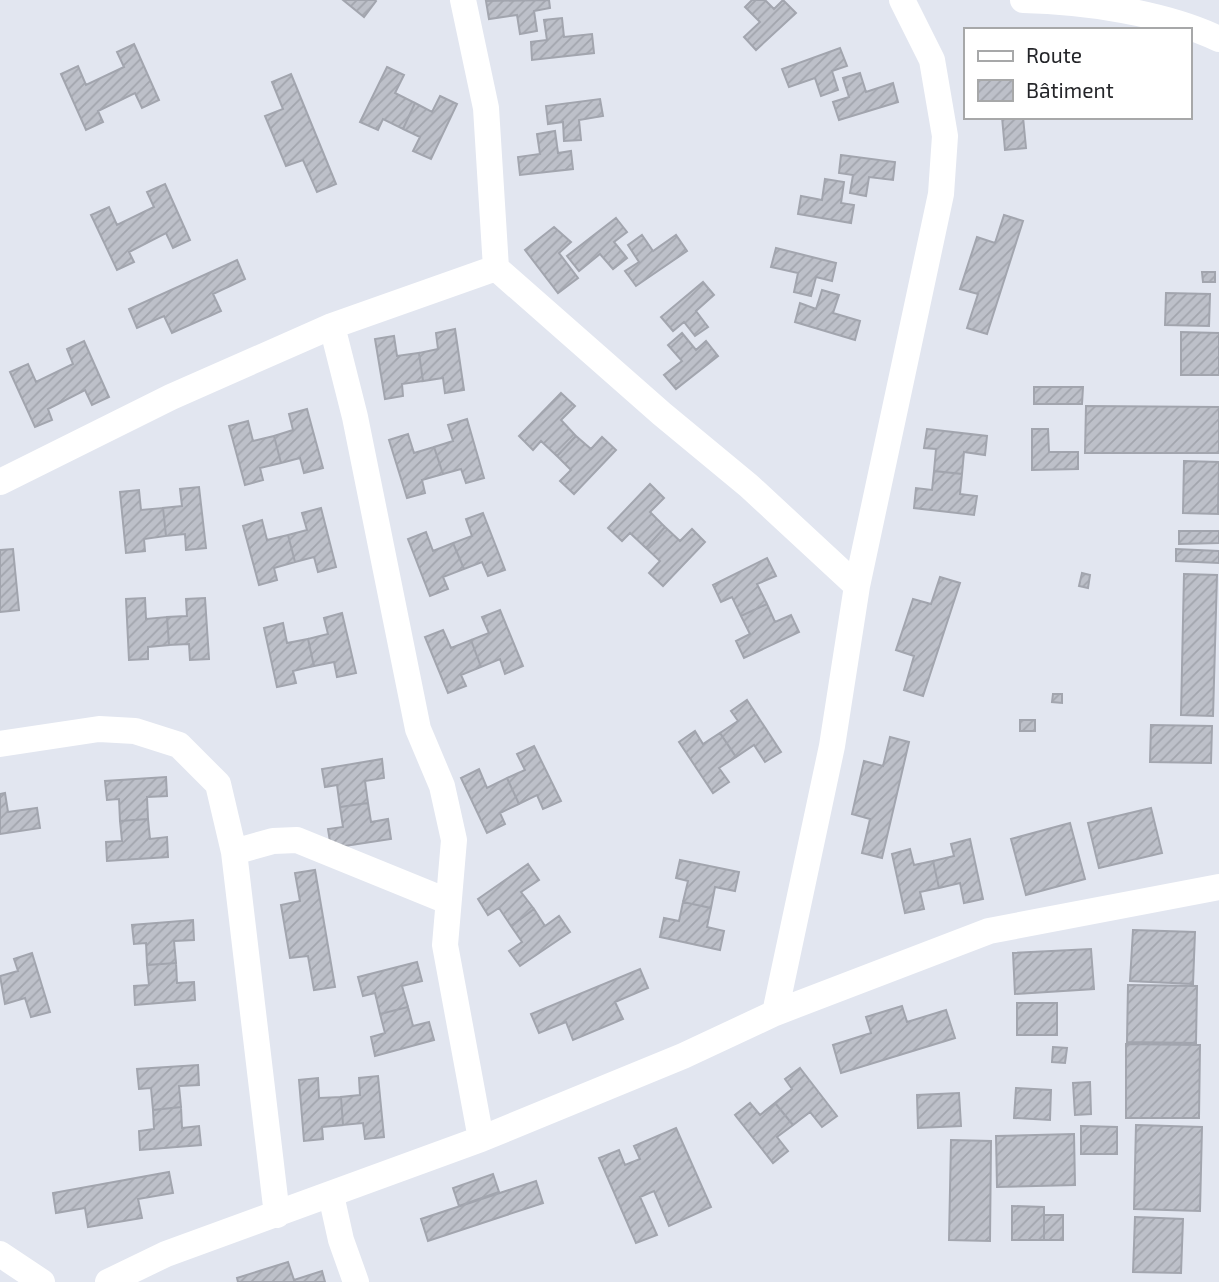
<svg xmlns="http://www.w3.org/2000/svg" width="1219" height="1282" font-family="'Exo 2',sans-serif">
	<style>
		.building { fill: url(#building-hatch); stroke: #a2a5ae; stroke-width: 2 }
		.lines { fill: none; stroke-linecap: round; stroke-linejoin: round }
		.street { stroke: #fff; stroke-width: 26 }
	</style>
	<defs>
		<pattern id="building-hatch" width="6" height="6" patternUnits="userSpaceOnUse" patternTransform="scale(1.75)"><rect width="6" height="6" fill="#bdc0c9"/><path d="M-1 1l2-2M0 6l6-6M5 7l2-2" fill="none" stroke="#a2a5ad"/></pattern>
	</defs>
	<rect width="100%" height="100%" fill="#e2e6f0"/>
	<!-- building -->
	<path class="building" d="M343,0H375L376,1L364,17Z
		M549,0L550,8L534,11L537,31L520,34L517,15L489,19L486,1Z
		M752,0H765L774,9L783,0L796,13L756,50L744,37L760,22L745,7Z
		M562,18L564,37L592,34L594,53L532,60L531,42L547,40L544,20Z
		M134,44L159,100L142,108L135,93L98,111L103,122L86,130L61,74L78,66L86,85L124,67L117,52Z
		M840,48L847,66L832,71L838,90L821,96L815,78L789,87L782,69Z
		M387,67L404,75L395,93L415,103L403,129L383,119L378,130L360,122Z
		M860,73L866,92L893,83L898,102L839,120L833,102L849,97L843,78Z
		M291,74L336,184L317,192L303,160L286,166L265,116L283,109L272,82Z
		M440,96L457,104L431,159L413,151L420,137L403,129L415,103L432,112Z
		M600,99L603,116L579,120L581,140L564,141L563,122L548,124L546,106Z
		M1002,117H1023L1026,148L1005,150Z
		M555,131L558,153L571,151L573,169L520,175L518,157L540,154L537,134Z
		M841,155L895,162L893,180L869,177L866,196L850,193L853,175L839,173Z
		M825,179L844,182L841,203L854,205L851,223L798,214L801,196L822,200Z
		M165,184L190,240L173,248L166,233L129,252L134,262L117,270L91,215L109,207L117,225L154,207L147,192Z
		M1004,215L1023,221L987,334L967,328L978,294L960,289L977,237L995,243Z
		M616,218L627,232L614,242L627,258L613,269L600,254L579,271L567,256Z
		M554,227L571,242L559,253L578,278L558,293L525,250Z
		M642,235L653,251L676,235L687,251L636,286L625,271L639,262L628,245Z
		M776,248L836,263L832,281L816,277L811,296L794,292L798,273L771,267Z
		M237,260L245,279L213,294L221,311L172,333L164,316L137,328L129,309Z
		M1202,272H1215V282H1203Z
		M703,282L714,295L696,311L708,327L695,336L684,322L673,331L661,317Z
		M822,290L839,295L833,313L860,321L855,340L795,322L800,303L816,309Z
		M1166,293L1210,294L1209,326L1165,325Z
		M455,329L464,390L445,393L443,378L423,381L419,353L438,349L436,333Z
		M1181,332L1219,333V375H1181Z
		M682,333L696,350L706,341L718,356L676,389L664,375L682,361L668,345Z
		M394,336L397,356L419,353L423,381L402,384L403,396L385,399L375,339Z
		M84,341L109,397L92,405L85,390L48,409L52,420L35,427L10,372L28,364L36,382L73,364L67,349Z
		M1034,387H1083L1082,404H1034Z
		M561,393L575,406L561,420L576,436L557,456L541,441L533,450L519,436Z
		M1086,406L1219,407V453H1085Z
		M307,409L323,468L304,473L300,458L281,463L274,436L293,430L289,414Z
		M467,419L484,478L466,483L461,469L443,474L434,447L453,441L448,425Z
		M248,421L253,441L274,436L281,463L260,468L263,480L245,485L229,426Z
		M927,429L987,436L985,455L964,452L962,474L934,471L936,449L924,448Z
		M1032,429H1048L1049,452H1078V469L1032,470Z
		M408,434L414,453L434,447L443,474L422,480L425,493L407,498L389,440Z
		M576,436L591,449L602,437L616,450L574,494L560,481L571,470L557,456Z
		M1184,461L1219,462L1218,514L1183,513Z
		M934,471L962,474L960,494L977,496L974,515L914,508L916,488L932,490Z
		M650,484L664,498L650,512L665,527L646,548L630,533L622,541L608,528Z
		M199,487L206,548L186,550L185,534L166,536L163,508L182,506L180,489Z
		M139,490L141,510L163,508L166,536L144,539L145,551L126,553L120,492Z
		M321,508L336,567L318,572L314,557L295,562L288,535L307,530L302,513Z
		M483,513L505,570L488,576L482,562L464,569L453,543L472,536L466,519Z
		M262,520L267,540L288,535L295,562L274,568L277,580L259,585L243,526Z
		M665,527L680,541L692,529L705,542L663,586L649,573L660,561L646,548Z
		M1179,531H1219V543L1179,544Z
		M426,532L433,551L453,543L464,569L443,577L448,589L430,596L408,539Z
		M13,549L19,610L0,612V550Z
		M1176,549L1219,551V563L1176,561Z
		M767,558L776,576L757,584L767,604L741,616L732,597L721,602L713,585Z
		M1082,573L1090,575L1088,588L1079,586Z
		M1184,574L1217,575L1213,716L1181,715Z
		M940,577L960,583L923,696L904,690L914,656L896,650L913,599L931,604Z
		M145,598L146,619L167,617L169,645L148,647V659L129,660L126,599Z
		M205,598L209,659L190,660L189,644L169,645L167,617L187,616L186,599Z
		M767,604L775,622L791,615L799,632L744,658L736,641L750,634L741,616Z
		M500,610L523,666L505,674L500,659L481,667L471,640L489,633L482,617Z
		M342,613L356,673L337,677L334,662L314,666L308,639L328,634L324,618Z
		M283,623L287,643L308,639L314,666L293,671L296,683L277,687L264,628Z
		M443,630L451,648L471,640L481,667L461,675L466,686L448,693L425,637Z
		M1053,694H1062V703L1052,702Z
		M747,700L781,752L765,762L754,745L736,757L720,733L738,721L731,711Z
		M1020,720H1035V731H1020Z
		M1151,725L1212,726L1211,763L1150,762Z
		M695,731L703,744L720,733L736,757L719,768L729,782L713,793L679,742Z
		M890,737L909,742L882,858L862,853L870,819L852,814L864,761L883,766Z
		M534,746L561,801L543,809L537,795L519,804L507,778L525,770L517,754Z
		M382,759L384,778L365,781L368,803L340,807L337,785L325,787L322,769Z
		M479,769L487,788L507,778L519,804L500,813L505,824L487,833L461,778Z
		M166,777L167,796L147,797L148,819L120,821L119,799L107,800L105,781Z
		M5,793L8,812L37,808L40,828L0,834V794Z
		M368,803L371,822L388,819L391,839L331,848L328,829L343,827L340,807Z
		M1151,808L1162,853L1099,868L1088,823Z
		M148,819L150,839L167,837L168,857L107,861L106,842L122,841L120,821Z
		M1070,823L1085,879L1026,895L1011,839Z
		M970,839L983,899L964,903L960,883L939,888L933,861L954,856L951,844Z
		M910,849L914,865L933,861L939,888L920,892L924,909L905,913L892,854Z
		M680,860L739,872L735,891L715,887L711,908L683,902L688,881L676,878Z
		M528,864L539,880L521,892L534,909L511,926L499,908L488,915L478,899Z
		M315,870L335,987L314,990L308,956L290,958L281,905L300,901L295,873Z
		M683,902L711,908L707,927L724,931L720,950L660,937L664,918L679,921Z
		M534,909L545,926L559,916L570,932L520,966L509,951L522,942L511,926Z
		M193,920L194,940L174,941L176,963L147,965L146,943L134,944L132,925Z
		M1133,930L1195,932L1193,984L1130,981Z
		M1091,949L1094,989L1015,994L1013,953Z
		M32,953L50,1012L31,1017L25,998L5,1004L0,976L18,971L14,959Z
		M417,962L422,981L402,986L408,1007L380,1014L375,993L363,996L358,977Z
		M176,963L177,983L194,982L195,1000L135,1005L134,986L149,985L147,965Z
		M640,969L648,988L615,1002L623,1019L573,1040L566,1022L539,1033L531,1014Z
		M1128,985L1197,986L1196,1043L1127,1042Z
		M1017,1003H1057V1035H1017Z
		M902,1006L907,1022L946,1010L955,1038L841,1073L833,1045L871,1033L866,1017Z
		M408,1007L413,1026L429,1022L434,1040L375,1056L371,1037L385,1033L380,1014Z
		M1126,1044L1200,1045L1199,1118H1126Z
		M1053,1047L1067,1048L1065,1063L1052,1062Z
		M198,1065L199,1085L179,1086L181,1107L153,1110L151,1088L139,1089L137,1069Z
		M800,1068L837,1116L822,1127L810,1112L793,1125L775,1103L792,1089L785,1079Z
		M378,1076L384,1137L365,1139L363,1123L343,1125L341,1097L360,1095L359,1078Z
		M318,1078L319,1098L341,1097L343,1125L322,1127L323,1139L304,1141L299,1080Z
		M1090,1082L1091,1114L1075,1115L1073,1083Z
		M1016,1088L1051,1090L1050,1120L1014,1118Z
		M959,1093L961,1126L918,1128L917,1095Z
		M750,1103L760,1115L775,1103L793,1125L777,1137L788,1151L773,1163L735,1115Z
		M181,1107L182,1128L199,1126L201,1145L140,1150L139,1131L154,1129L153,1110Z
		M1136,1125L1202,1127L1200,1211L1134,1209Z
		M1081,1126L1117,1127V1154H1081Z
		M676,1128L711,1207L669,1226L654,1191L640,1197L657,1235L636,1243L599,1158L619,1150L625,1165L640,1159L634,1146Z
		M1074,1134L1075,1185L997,1187L996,1136Z
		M951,1140L991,1141L990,1241L949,1240Z
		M169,1172L173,1193L138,1199L142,1218L88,1227L85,1208L56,1213L53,1193Z
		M493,1174L499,1192L459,1206L453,1188Z
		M536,1181L543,1203L428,1241L421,1219Z
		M1012,1206L1044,1207V1240H1012Z
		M1044,1215H1063V1240H1044Z
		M1135,1217L1183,1219L1181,1273L1133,1272Z
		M288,1262L294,1280L322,1271L325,1282H238L237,1278Z"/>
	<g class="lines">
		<!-- street -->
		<path class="street" d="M463,0L486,108L496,268L662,414L749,486L857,586
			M1023,0C1083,1 1165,13 1219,39
			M332,326L355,417L418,729L442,786L454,840L445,945L481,1139
			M0,482L171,397L332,326L496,268
			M0,744L99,729L135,731L179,745L218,784L234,852L277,1215
			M234,852L273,841L297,840L447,901
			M775,1013L832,746L857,586L941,194L945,136L932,60L902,0
			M331,1195L341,1240L356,1282
			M0,1254L42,1282
			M108,1282L166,1254L481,1139L683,1056L775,1013L989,931L1219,887"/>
	</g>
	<!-- legend -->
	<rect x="964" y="28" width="228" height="91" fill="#ffffff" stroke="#a7a8a9" stroke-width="2"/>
	<rect x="978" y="51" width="35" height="10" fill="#ffffff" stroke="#a7a8a9" stroke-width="2"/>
	<text x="1026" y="63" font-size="21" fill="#242529">Route</text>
	<rect x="978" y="80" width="35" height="21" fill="url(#building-hatch)" stroke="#a7a8a9" stroke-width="2"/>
	<text x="1026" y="98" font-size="21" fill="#242529">Bâtiment</text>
</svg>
